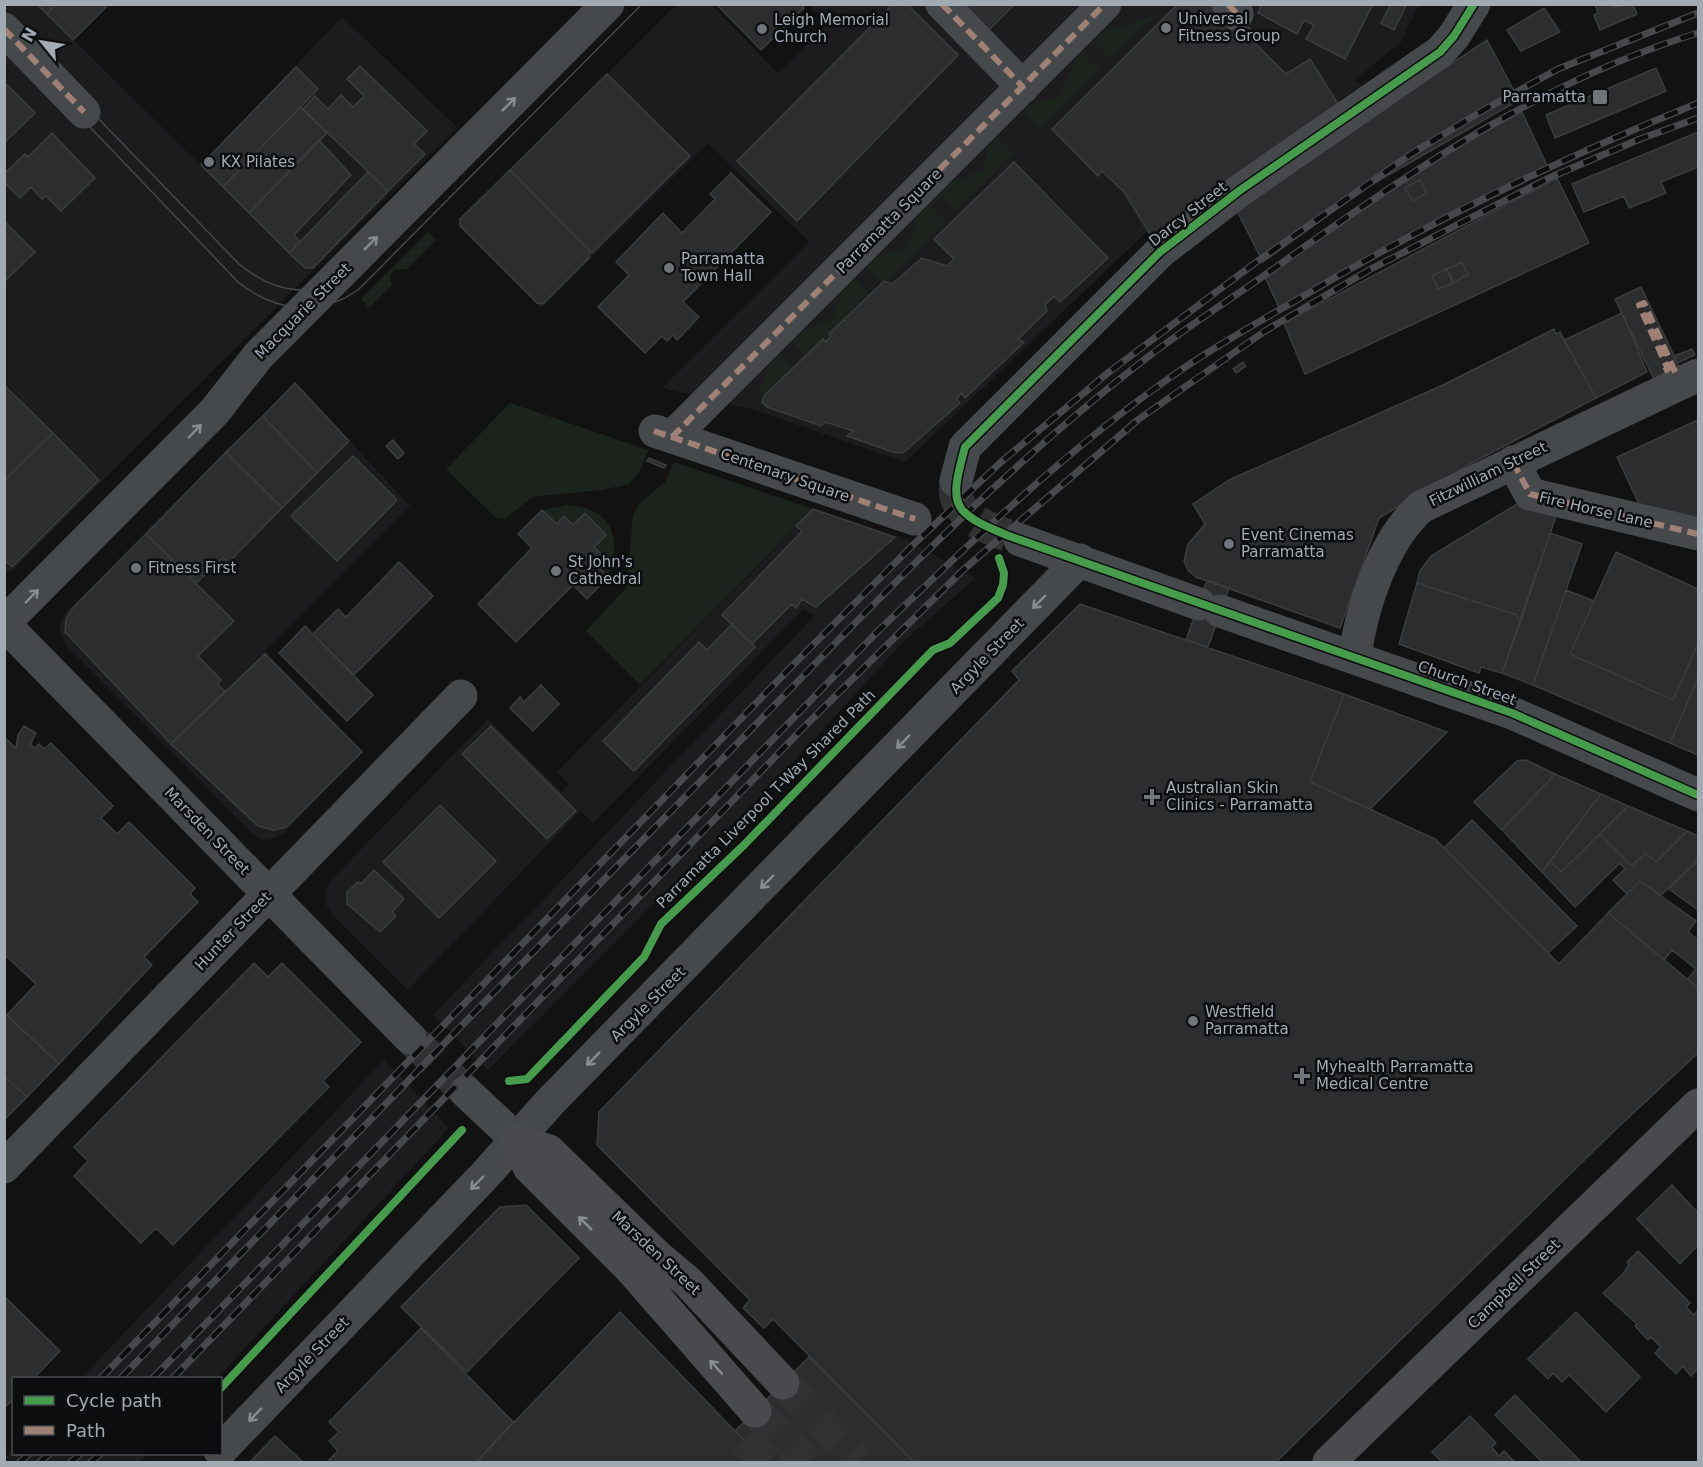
<svg xmlns="http://www.w3.org/2000/svg" width="1703" height="1467" font-family="'DejaVu Sans',sans-serif">
	<style>
		.built { fill: #1c1c1e }
		.green { fill: #1c231c }
		.building { fill: #2c2d2e; stroke: #3a3d3e; stroke-width: 1.5 }
		.lines { fill: none; stroke-linecap: round; stroke-linejoin: round }
		.minor-tunnel { stroke: #2f3132; stroke-width: 33; stroke-dasharray: 33 16; stroke-linecap: butt }
		.major-tunnel { stroke: #2f3132; stroke-width: 33; stroke-dasharray: 33 16; stroke-linecap: butt }
		.minor { stroke: #46494b; stroke-width: 33 }
		.major { stroke: #484a4d; stroke-width: 33 }
		.tram { stroke: #47484b; stroke-width: 1.5 }
		.rail-casing { stroke: #47484b; stroke-width: 7 }
		.rail { stroke: #0c0d0e; stroke-width: 4.5; stroke-dasharray: 14; stroke-linecap: butt }
		.quiet { stroke: #9e8076; stroke-width: 6; stroke-dasharray: 12 6; stroke-linecap: butt }
		.cycleway-casing { stroke: #0c0d0e; stroke-width: 11 }
		.cycleway { stroke: #469c4c; stroke-width: 8 }
		.oneway { stroke: #868e94 }
		.oneway2 { stroke: #878e95 }
		.poi-dot { fill: #70757b; stroke: #0c0d0e; stroke-width: 2 }
		.labels { text-anchor: middle; dominant-baseline: central; stroke-width: 5; stroke-linejoin: round; paint-order: stroke }
		.poi-label { font-size: 15px; fill: #a2abb4; stroke: #0c0d0e; text-anchor: start }
		.street-label { font-size: 15px; fill: #a2abb4; stroke: #0c0d0e }
	</style>
	<rect width="100%" height="100%" fill="#121212"/>
	<!-- built -->
	<path class="built" d="M4,5H109L74,40L200,165L342,17L457,127L12,571H5Z
		M676,5H712L778,73L828,24L809,5H1419L1401,42L1354,81L1362,85L1157,222L905,462L755,410L662,388L809,242L708,143L541,308L458,223Z
		M295,383L410,506L265,651L363,751L284,833L272,839L263,840L253,834L66,645L60,634V623L67,611Z
		M813,509L895,537L898,535L976,578L905,640L771,786L488,1070L433,1015L815,615L803,610L593,823L580,811L408,990L332,914L325,903V892L330,881L488,719L562,792L569,784L557,772Z
		M384,1060L449,1128L217,1378H81Z
		M13,1448L14,1454H148L140,1462H5V1458Z"/>
	<!-- green -->
	<path class="green" d="M1156,15L1110,58L1094,42L1101,33Z
		M1079,52L1100,70L1040,128L1022,109L1024,106L1059,97Z
		M995,134L1013,153L956,210L935,188L982,170L992,136Z
		M924,200L946,221L883,284L863,262L908,246Z
		M428,232L436,240L407,269L394,270L390,276L392,285L369,308L361,299Z
		M848,274L872,296L808,359L787,336L832,320Z
		M774,350L793,367V373L771,397L758,394Z
		M510,403L648,450L640,471L629,484L602,490L532,497L505,519L496,518L446,469Z
		M674,462L813,509L640,685L586,631L626,588L633,516L638,505L665,482Z
		M568,505C613,508 622,539 608,577L595,564L603,556L594,547L606,535L585,514L573,525L564,516L557,524L542,510Z"/>
	<!-- building -->
	<path class="building" d="M37,4H56L47,14Z
		M56,4H109L73,40L47,14Z
		M716,4H800L804,8L761,50Z
		M893,4H907L958,55L797,221L737,161Z
		M960,4H1015L987,32Z
		M1178,4H1226L1252,31L1247,35L1286,74L1310,59L1350,123L1156,244L1124,192L1102,171L1098,176L1052,129Z
		M1262,4H1373L1345,59L1306,39L1314,25L1304,20L1297,34L1258,13Z
		M1391,4H1407L1394,30L1381,23Z
		M1595,4H1613L1614,7L1633,4L1637,14L1600,30L1594,15L1598,13Z
		M1544,8L1560,32L1521,51L1507,30Z
		M1487,40L1519,100L1366,188L1263,262L1235,207Z
		M360,66L427,131L414,144L425,154L388,191L303,109L315,96L328,109L341,95L353,107L364,96L347,79Z
		M296,67L318,89L223,187L201,165Z
		M1656,68L1666,91L1555,138L1546,115Z
		M607,74L690,156L592,253L510,170Z
		M4,82L35,113L4,143Z
		M300,107L327,133L249,213L223,187Z
		M1522,112L1549,170L1385,251L1281,312L1265,277L1378,197L1457,147Z
		M1698,132V167L1661,182L1666,193L1629,208L1624,196L1584,212L1572,184Z
		M52,133L95,178L61,211L46,196L42,199L31,187L20,198L4,182V170L7,171L25,154L28,157Z
		M319,140L351,175L294,235L300,242L289,253L249,213Z
		M1014,162L1108,258L1060,302L1054,296L1045,305L1047,311L1018,339L1024,342L965,398L961,393L957,399L960,403L903,453L893,452L847,436L853,431L826,422L821,426L767,407L762,402L764,396L823,339L826,342L831,336L829,334L884,281L892,284L922,258L947,266L954,259L934,239Z
		M510,170L589,250V258L543,304L537,303L460,226V219Z
		M368,172L388,191L313,268H305L289,253Z
		M731,173L771,212L683,302L699,317L677,340L673,335L667,341L662,336L645,353L598,307L629,275L616,262L663,213L682,233L715,199L710,194Z
		M1557,178L1589,243L1305,374L1284,323Z
		M1420,180L1427,193L1413,201L1405,188Z
		M4,221L35,252L4,282Z
		M1462,262L1468,275L1454,282L1447,269Z
		M1446,269L1453,283L1438,289L1432,276Z
		M1641,287L1679,366L1654,379L1615,299Z
		M1622,313L1647,372L1596,398L1564,340Z
		M1554,329L1556,334L1560,332L1596,398L1470,464L1379,518L1340,628L1196,577L1188,570L1184,561L1188,544L1205,524L1193,504L1229,480L1443,385Z
		M1692,349L1695,355L1677,363L1674,356Z
		M1243,362L1246,366L1236,373L1233,369Z
		M295,383L349,441L317,473L263,416Z
		M6,387L53,433L4,481V389Z
		M263,416L317,473L282,508L226,452Z
		M1698,420V524L1642,510L1617,457Z
		M53,433L99,480L12,567L4,560V481Z
		M393,440L404,453L398,459L386,446Z
		M226,452L282,508L228,563L223,558L196,583L146,534Z
		M353,456L397,500L337,561L291,516Z
		M649,458L666,465L664,468L647,461Z
		M1517,504L1556,516L1521,621L1517,618V615L1417,583L1420,571L1431,556Z
		M813,509L895,537L816,607L802,599L796,608L792,604L752,644L722,615L802,531L796,526Z
		M542,510L557,524L564,516L573,525L585,513L606,535L594,547L603,556L595,564L608,577L587,599L573,585L516,642L478,604L532,548L518,534Z
		M1550,533L1582,544L1533,685L1502,673Z
		M146,534L234,621L198,656L221,680L217,684L225,691L171,744L65,632L66,619L72,609Z
		M1616,552L1698,589V643L1673,700L1570,654Z
		M399,562L433,596L354,675L313,634L338,609L346,617Z
		M1207,580L1229,588L1208,647L1186,640Z
		M1417,583L1517,615V618L1521,621L1502,673L1481,667L1479,673L1399,644Z
		M1566,590L1594,601L1570,654L1673,700L1698,643V678L1670,743L1533,685Z
		M1080,604L1344,694L1310,782L1435,839L1559,964L1608,913L1698,988V1053L1615,1130L1276,1462H914L773,1319L764,1328L743,1308L750,1300L597,1145L599,1112L1019,680L1012,671Z
		M732,624L755,647L634,771L603,741L699,642L707,650Z
		M305,626L373,695L347,721L279,653Z
		M265,654L362,752L286,827L274,830L258,826L171,744Z
		M1698,678V755L1670,743Z
		M541,685L559,704L533,731L510,708L520,697L524,702Z
		M1344,694L1447,732L1370,809L1310,782Z
		M24,726L36,733L30,745L36,748L39,744L44,749L51,743L113,806L101,818L117,834L129,822L195,888L190,894L198,902L144,957L152,965L59,1064L7,1015L36,984L4,954V737L16,748L18,735Z
		M491,726L576,811L547,839L462,754Z
		M1526,760L1555,774L1502,830L1474,802L1517,761Z
		M1555,774L1601,794L1542,872L1502,830Z
		M1601,794L1628,806L1561,872L1550,861Z
		M440,805L496,861L439,918L383,862Z
		M1628,806L1687,831L1656,862L1645,853L1632,866L1600,834Z
		M1472,820L1577,926L1548,953L1444,848Z
		M1687,831L1698,836V860L1661,895L1640,881L1627,894L1613,880L1625,869L1620,863L1575,907L1542,872L1550,861L1561,872L1600,834L1632,866L1645,853L1656,862Z
		M1698,860V910L1669,889Z
		M374,870L404,899L392,912L396,916L380,932L347,904V892L358,882L361,884Z
		M1640,881L1696,921L1688,932L1698,940V988L1688,979L1696,969L1672,950L1664,960L1608,913Z
		M254,963L268,977L282,963L361,1042L323,1081L329,1087L173,1245L156,1228L141,1243L74,1176L88,1161L74,1147Z
		M4,1013L59,1064L27,1097L4,1076Z
		M4,1076L27,1097L4,1120Z
		M1672,1185L1698,1213V1245L1680,1264L1637,1219Z
		M526,1205L579,1258L467,1372L401,1307L500,1207Z
		M1638,1251L1690,1303L1686,1307L1694,1315L1698,1310V1368L1691,1376L1683,1366L1676,1374L1655,1353L1661,1347L1651,1337L1648,1340L1635,1326L1637,1324L1603,1293L1623,1274L1629,1264L1627,1262Z
		M4,1296L60,1351L34,1378H14V1399L4,1408Z
		M620,1312L735,1431L768,1462H476Z
		M1576,1312L1640,1377L1606,1412L1569,1375L1562,1382L1553,1373L1548,1379L1528,1359Z
		M421,1328L513,1422L476,1462H332L329,1460L338,1451L329,1441L339,1432L329,1422Z
		M809,1357L913,1461L911,1462H767L735,1431Z
		M1515,1395L1581,1462H1542L1495,1415Z
		M1470,1416L1496,1443L1492,1447L1499,1456L1504,1451L1515,1462H1442L1432,1452Z
		M275,1436L303,1462H250Z"/>
	<g class="lines">
		<!-- minor-tunnel -->
		<path class="minor-tunnel" d="M956,481C949,518 993,530 1020,540
			M410,1038L466,1092
			M744,1462L775,1431"/>
		<!-- major-tunnel -->
		<path class="major-tunnel" d="M783,1383L858,1462
			M755,1411L807,1462"/>
		<!-- minor -->
		<path class="minor" d="M942,4L1023,87
			M1228,4L1237,14
			M4,29L84,112
			M655,431L915,519
			M672,437L1105,4
			M1513,462L1530,494L1698,534
			M956,481L965,447L1160,252L1239,191L1440,52L1454,36L1474,4
			M1020,540L1199,604
			M1220,611L1512,713L1698,795
			M4,623L215,411L258,356L608,4
			M4,624L410,1038
			M1355,657C1361,608 1383,541 1421,507L1698,375
			M466,1092L517,1140
			M4,1167L461,696
			M220,1451L485,1175L550,1102L1080,560"/>
		<!-- major -->
		<path class="major" d="M517,1140L549,1151L656,1255L688,1282L783,1383
			M517,1140L529,1167L630,1268L755,1411
			M1329,1462L1698,1105"/>
		<!-- tram -->
		<path class="tram" d="M4,21L239,264C281,299 327,299 369,263L625,4
			M4,37L238,282C274,311 320,318 359,289L642,4"/>
		<defs>
			<path id="rail" d="M101,1378L795,663L913,545L1001,462L1109,372L1255,263L1411,154L1482,111L1558,69L1698,13
				M121,1378C308,1184 495,990 684,798C832,648 974,492 1140,363C1187,326 1238,295 1286,260C1414,169 1546,79 1698,33
				M153,1378L878,631C968,545 1060,456 1161,384C1209,349 1261,321 1312,291C1436,218 1565,157 1698,103
				M173,1378L805,726L963,570L1139,419L1265,331L1369,270L1551,177L1640,139L1698,118
				M20,1462L29,1454
				M40,1462L49,1454
				M71,1462L80,1454
				M91,1462L100,1454"/>
		</defs>
		<!-- rail casing -->
		<use href="#rail" class="rail-casing"/>
		<!-- rail -->
		<use href="#rail" class="rail"/>
		<!-- quiet -->
		<path class="quiet" d="M942,4L1023,87
			M1228,4L1237,14
			M4,29L84,112
			M1664,371L1668,369L1639,305L1644,303L1677,376
			M654,431L915,519
			M672,437L1105,4
			M1513,462L1530,494L1698,534"/>
		<defs>
			<path id="cycleway" d="M1474,4L1454,36L1440,52L1239,191L1160,252L965,447C949,506 950,512 1009,536L1512,713L1698,795
				M509,1081L527,1079L644,957L661,924L744,845L933,650L950,643L998,598L1003,585L1004,573L999,558
				M220,1389L462,1130"/>
		</defs>
		<!-- cycleway casing -->
		<use href="#cycleway" class="cycleway-casing"/>
		<!-- cycleway -->
		<use href="#cycleway" class="cycleway"/>
	</g>
	<!-- one-way arrows -->
	<defs><path id="oneway-shaft" d="M-6 0H5M1.5-3L5.5 0L1.5 3" fill="none" stroke-width="1.6" stroke-linecap="round" stroke-linejoin="round" transform="scale(1.5)"/></defs>
	<g class="oneway">
		<use href="#oneway-shaft" transform="translate(509 104) rotate(-45)"/>
		<use href="#oneway-shaft" transform="translate(371 243) rotate(-45)"/>
		<use href="#oneway-shaft" transform="translate(195 431) rotate(-46)"/>
		<use href="#oneway-shaft" transform="translate(32 596) rotate(-46)"/>
		<use href="#oneway-shaft" transform="translate(1039 602) rotate(134)"/>
		<use href="#oneway-shaft" transform="translate(903 742) rotate(134)"/>
		<use href="#oneway-shaft" transform="translate(767 882) rotate(134)"/>
		<use href="#oneway-shaft" transform="translate(593 1059) rotate(135)"/>
		<use href="#oneway-shaft" transform="translate(477 1183) rotate(134)"/>
		<use href="#oneway-shaft" transform="translate(255 1415) rotate(134)"/>
	</g>
	<g class="oneway2">
		<use href="#oneway-shaft" transform="translate(585 1223) rotate(-135)"/>
		<use href="#oneway-shaft" transform="translate(716 1367) rotate(-132)"/>
	</g>
	<!-- markers -->
	<g class="poi-dot">
		<circle cx="1166" cy="28" r="6"/>
		<circle cx="762" cy="29" r="6"/>
		<rect x="1592" y="89" width="16" height="16" rx="3"/>
		<circle cx="209" cy="162" r="6"/>
		<circle cx="669" cy="268" r="6"/>
		<circle cx="1229" cy="544" r="6"/>
		<circle cx="136" cy="568" r="6"/>
		<circle cx="556" cy="571" r="6"/>
		<path d="M1149 788h6v6h6v6h-6v6h-6v-6h-6v-6h6z"/>
		<circle cx="1193" cy="1021" r="6"/>
		<path d="M1299 1067h6v6h6v6h-6v6h-6v-6h-6v-6h6z"/>
	</g>
	<g class="labels">
		<!-- poi labels -->
		<g class="poi-label">
			<text x="1178" y="19">Universal<tspan x="1178" dy="17">Fitness Group</tspan></text>
			<text x="774" y="20">Leigh Memorial<tspan x="774" dy="17">Church</tspan></text>
			<text x="1586" y="97" text-anchor="end">Parramatta</text>
			<text x="221" y="162">KX Pilates</text>
			<text x="681" y="259">Parramatta<tspan x="681" dy="17">Town Hall</tspan></text>
			<text x="1241" y="535">Event Cinemas<tspan x="1241" dy="17">Parramatta</tspan></text>
			<text x="568" y="562">St John's<tspan x="568" dy="17">Cathedral</tspan></text>
			<text x="148" y="568">Fitness First</text>
			<text x="1166" y="788">Australian Skin<tspan x="1166" dy="17">Clinics - Parramatta</tspan></text>
			<text x="1205" y="1012">Westfield<tspan x="1205" dy="17">Parramatta</tspan></text>
			<text x="1316" y="1067">Myhealth Parramatta<tspan x="1316" dy="17">Medical Centre</tspan></text>
		</g>
		<!-- street labels -->
		<g class="street-label">
			<text transform="translate(1188 214) rotate(-38)">Darcy Street</text>
			<text transform="translate(889 221) rotate(-45)">Parramatta Square</text>
			<text transform="translate(303 311) rotate(-45)">Macquarie Street</text>
			<text transform="translate(1488 474) rotate(-26)">Fitzwilliam Street</text>
			<text transform="translate(785 475) rotate(19)">Centenary Square</text>
			<text transform="translate(1596 510) rotate(13)">Fire Horse Lane</text>
			<text transform="translate(987 656) rotate(-46)">Argyle Street</text>
			<text transform="translate(1467 683) rotate(20)">Church Street</text>
			<text transform="translate(766 799) rotate(-45)">Parramatta Liverpool T-Way Shared Path</text>
			<text transform="translate(207 831) rotate(46)">Marsden Street</text>
			<text transform="translate(233 931) rotate(-46)">Hunter Street</text>
			<text transform="translate(648 1004) rotate(-45)">Argyle Street</text>
			<text transform="translate(656 1253) rotate(43)">Marsden Street</text>
			<text transform="translate(1514 1284) rotate(-44)">Campbell Street</text>
			<text transform="translate(312 1355) rotate(-46)">Argyle Street</text>
		</g>
	</g>
	<!-- border -->
	<rect width="1703" height="1467" fill="none" stroke="#a2abb4" stroke-width="12"/>
	<!-- legend -->
	<rect x="12" y="1377" width="210" height="78" fill="#0c0d0e" stroke="#484c50" stroke-width="1.5"/>
	<rect x="24" y="1396" width="30" height="9" fill="#469c4c" stroke="#484c50" stroke-width="1.5"/>
	<text x="66" y="1407" font-size="18" fill="#a2abb4">Cycle path</text>
	<rect x="24" y="1426" width="30" height="9" fill="#9e8076" stroke="#484c50" stroke-width="1.5"/>
	<text x="66" y="1437" font-size="18" fill="#a2abb4">Path</text>
	<!-- north arrow -->
	<g transform="translate(42 42) rotate(300)" stroke="#0c0d0e" stroke-width="4.5" paint-order="stroke">
	<path d="M0-4.5L10 22L0 15L-10 22Z" fill="#a2abb4"/>
	<text y="-9" font-size="16" font-weight="bold" text-anchor="middle" fill="#a2abb4">N</text>
	</g>
</svg>
